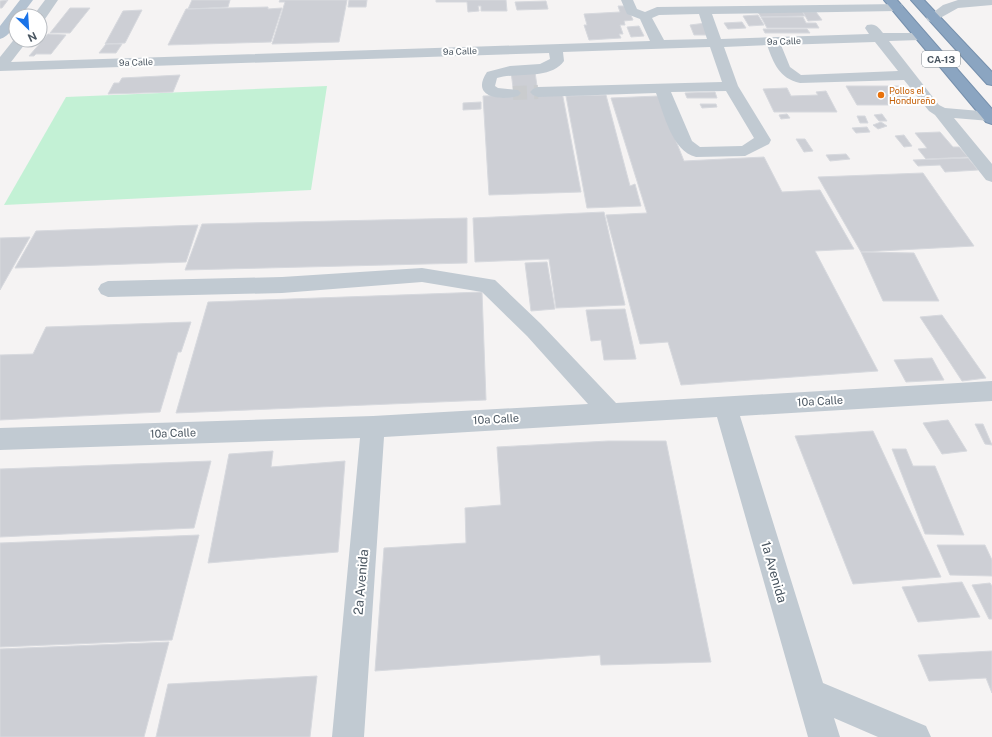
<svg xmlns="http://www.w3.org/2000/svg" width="992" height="737" font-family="'Public Sans',sans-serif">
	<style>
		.green { fill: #c3f1d5 }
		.building { fill: #cdcfd5; stroke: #d7d9de }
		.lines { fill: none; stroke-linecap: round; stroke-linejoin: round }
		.minor-tunnel { stroke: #caccce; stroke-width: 14; stroke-dasharray: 14 7; stroke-linecap: butt }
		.highway-casing { stroke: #7690ad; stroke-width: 2 }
		.minor { fill: #c1cad2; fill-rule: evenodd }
		.major { fill: #b3c2d1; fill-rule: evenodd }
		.highway { fill: #8ba5c1; fill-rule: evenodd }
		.food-dot { fill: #e8710a; stroke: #fff; stroke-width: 1.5 }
		.labels { text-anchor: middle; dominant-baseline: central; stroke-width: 4; stroke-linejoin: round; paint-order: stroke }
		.far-street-label { font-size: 9px; fill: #4a5661; stroke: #fff }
		.far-food-label { font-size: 9px; fill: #c56008; stroke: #fff; text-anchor: start }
		.shield { fill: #fff; stroke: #808990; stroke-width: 1 }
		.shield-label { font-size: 10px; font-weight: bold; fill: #4a5661 }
		.street-label { font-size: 11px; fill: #4a5661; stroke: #fff }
		.near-street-label { font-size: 13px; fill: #4a5661; stroke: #fff }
	</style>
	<rect width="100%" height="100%" fill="#f5f3f3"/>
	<!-- green -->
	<path class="green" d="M327,86L311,190L4,205L66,97Z"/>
	<!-- building -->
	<path class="building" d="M8,0L2,8H0V1Z
		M192,0H230L228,7L188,9Z
		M280,0H347L339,42L272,44L285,2H279Z
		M349,0H367L366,7H348Z
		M436,0H506L507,11H481V6H478L479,11L468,12L467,2H436Z
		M546,1L548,9L517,10L515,2Z
		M618,6H627L633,20L624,21L625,25H620L623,34H619L621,38L589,40L584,25H587L584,14L620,12Z
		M268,7V9L282,8L271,42L168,45L186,9Z
		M70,8H90L70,33H50Z
		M800,8L805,16L761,17L756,9Z
		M142,10L125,43L105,44L123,11Z
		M803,12H816L822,20L808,21Z
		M758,15L764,25L749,26L743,16Z
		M761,17H803L806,23H816L819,28H767Z
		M742,22L746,28L728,29L724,23Z
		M706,23L712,35H694L690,25Z
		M639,26L644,36L631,37L627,27Z
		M763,29H807L810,33H765Z
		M48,34L66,35L51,54H36L34,56H29Z
		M106,44H122L116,53H99Z
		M511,72H535L538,93L562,92L581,192L489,195L483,96L514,95Z
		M180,75L173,92L108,94L114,83H119L122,78Z
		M846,86H904L918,105H857Z
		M787,88L791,96L818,95L816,92L826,91L837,112H774L763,89Z
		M715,92L717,98H687L685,93Z
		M606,95L630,186L635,184L641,206L587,208L566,96Z
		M658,96L684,161L764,157L782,192L820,190L854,249L815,251L878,371L681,385L668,342L640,344L606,215L647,213L611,98Z
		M481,102V109L463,110V103Z
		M700,104H716L717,107L702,108Z
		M787,114L790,118L781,119L779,115Z
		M882,114L887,121H879L874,115Z
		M857,116H865L868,123H860Z
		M881,122L887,126L878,129L873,125Z
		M867,127L870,132L856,133L852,128Z
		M940,132L953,147H959L968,157L926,159L918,149L927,148L915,133Z
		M904,135L912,146L904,147L895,136Z
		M796,139H805L813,151L804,152Z
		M846,154L850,159L830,161L826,155Z
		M968,158L978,170L945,172L940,165L918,166L913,160Z
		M923,173L974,246L861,252L818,177Z
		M604,212L625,305L556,308L549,259L475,262L473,218Z
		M467,218V263L185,270L202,224Z
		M198,225L186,262L15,268L36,231Z
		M30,237L0,290V238Z
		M861,252L914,253L939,301H883Z
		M547,262L555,309L531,311L525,263Z
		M482,292L486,400L176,413L208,302Z
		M625,309L636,359L604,360L601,340L591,341L586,310Z
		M942,315L986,378L962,381L920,317Z
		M191,322L181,352H178L160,412L0,420V355L33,354L46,327Z
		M932,358L944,380L906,382L894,360Z
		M948,420L967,451L942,454L923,423Z
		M975,424H983L992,445L985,444Z
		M873,431L941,577L853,584L795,436Z
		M608,441H666L711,662L601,665L600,655L375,671L384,548L466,543L465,508L501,505L497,447Z
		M892,449H906L913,466H935L964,535L925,534Z
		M273,451L271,467L345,461L338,552L208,563L229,454Z
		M211,461L194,528L0,537V469Z
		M199,535L172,640L0,647V543Z
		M937,545H985L992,560V576L950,575Z
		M962,582L980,617L918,622L902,587Z
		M990,583L992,586V619H989L972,585Z
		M169,642L144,737H0V649Z
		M992,651V693L986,678L929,681L918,655Z
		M317,676L310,737H156L168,684Z"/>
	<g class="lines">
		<!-- minor-tunnel -->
		<path class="minor-tunnel" d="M513,93L538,92"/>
		<defs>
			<path id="highway" d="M884,0H897L992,109V124L986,122Z
				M911,0H924L992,72V85L987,84Z"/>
		</defs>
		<!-- highway casing -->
		<use href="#highway" class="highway-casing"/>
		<!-- minor -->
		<path class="minor" d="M45,0H58L45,19L40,20V16H33Z
			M621,0H633L637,9L645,12L657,7L901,4L903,7L901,10L896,11L712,14L721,39L869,34L865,28L867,25C876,23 878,27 883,33H925L927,36L925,39L920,40L889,41L939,105L945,108L992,112V120L990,121L954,118L992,164V182L986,180L935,115L929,111L904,80L800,83C779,78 774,64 767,45L724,47L738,86L771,140L769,144L745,156L696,157C672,151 664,114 656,93L538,97L533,95L530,92L533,89L538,87L722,82L710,47L563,52L564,61C551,80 517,72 497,78L495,86L498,88L518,90L521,93L518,96C500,101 470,97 487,72L510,66L540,64L550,59L549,53L0,71V57L16,37V40H28L11,62L650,41L640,19L627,14ZM699,14L707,39L664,40L652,18L659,15ZM875,42L898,71L801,75L790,67L781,45ZM726,91L754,138L742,146L700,147L692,141L671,92Z
			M958,0H992V5L958,8L933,22L928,21L926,18L943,5Z
			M422,268L495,280L541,324L616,403L992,381V401L740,416L823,683L926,726L931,737H878L834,718L840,737H808L717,417L384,437L364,737H332L360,438L0,450V428L373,416L588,404L527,336L482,292L422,282L282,293L108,297L101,294L98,289L101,284L108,281L282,277Z"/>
		<!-- major -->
		<path class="major" d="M20,0H33L21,16H16C16,25 9,37 0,39V26Z"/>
		<!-- highway -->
		<use href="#highway" class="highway"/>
	</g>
	<!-- markers -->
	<circle class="food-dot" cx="881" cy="95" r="4"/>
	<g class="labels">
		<!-- far-street labels -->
		<g class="far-street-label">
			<text transform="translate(784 41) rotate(-2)">9a Calle</text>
			<text transform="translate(460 51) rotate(-2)">9a Calle</text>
			<text transform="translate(136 62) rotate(-2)">9a Calle</text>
		</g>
		<!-- far-food labels -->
		<g class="far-food-label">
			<text x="889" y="90">Pollos el<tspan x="889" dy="10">Hondureño</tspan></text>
		</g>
		<!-- shield labels -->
		<rect class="shield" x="922" y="51" width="38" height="16" rx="3"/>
		<g class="shield-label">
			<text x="941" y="59">CA-13</text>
		</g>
		<!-- street labels -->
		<g class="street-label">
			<text transform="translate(820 401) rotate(-3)">10a Calle</text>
			<text transform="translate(496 419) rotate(-3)">10a Calle</text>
			<text transform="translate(173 433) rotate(-2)">10a Calle</text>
		</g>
		<!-- near-street labels -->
		<g class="near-street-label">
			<text transform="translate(774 572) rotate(74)">1a Avenida</text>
			<text transform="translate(361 582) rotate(-85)">2a Avenida</text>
		</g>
	</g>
	<!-- north arrow -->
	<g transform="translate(28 28) rotate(155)"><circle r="19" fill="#ffffff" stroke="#b7bbc0"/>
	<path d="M0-3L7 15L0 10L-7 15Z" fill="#1a73e8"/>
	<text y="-6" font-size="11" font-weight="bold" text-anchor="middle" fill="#4a5661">N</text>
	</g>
</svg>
